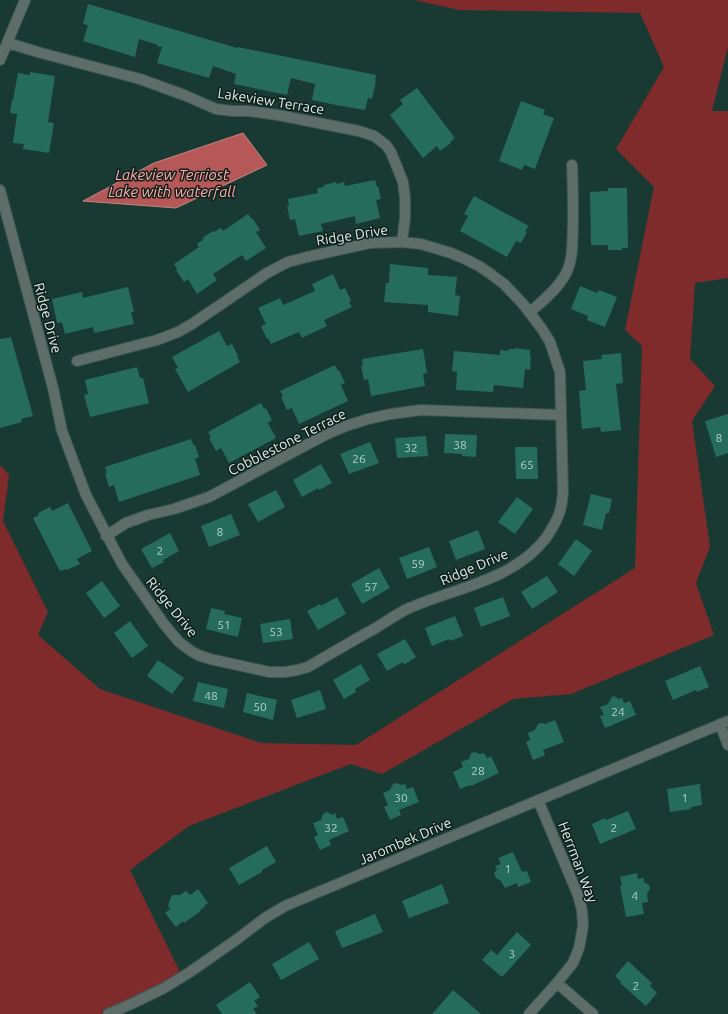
<svg xmlns="http://www.w3.org/2000/svg" width="728" height="1014" font-family="Ubuntu,sans-serif">
	<style>
		.green { fill: #7f2b2c }
		.water { fill: #b65857; stroke: #c28684 }
		.building { fill: #266c5d }
		.lines { fill: none; stroke-linecap: round; stroke-linejoin: round }
		.street-casing { stroke: #395751; stroke-width: 12 }
		.street { stroke: #5f6d69; stroke-width: 10 }
		.labels { text-anchor: middle; dominant-baseline: central; stroke-width: 3; stroke-linejoin: round; paint-order: stroke }
		.number-label { font-size: 12px; fill: #b1d0c8 }
		.street-label { font-size: 14px; fill: #dff2ec; stroke: #101e1b }
		.water-label { font-size: 15px; font-style: italic; fill: #fcafab; stroke: #101e1b }
	</style>
	<rect width="100%" height="100%" fill="#193a33"/>
	<!-- green -->
	<path class="green" d="M414,0H728V47L712,111H728V278L695,283L690,359L715,386L692,421L710,547L696,583L714,635L571,694L513,699L382,774L351,764L189,826L130,870L183,978L100,1014H0V465L9,475L3,521L48,612L38,635L100,689L261,743L356,745L635,568L642,346L625,330L654,187L616,149L664,67L640,13L459,10Z"/>
	<!-- water -->
	<path class="water" d="M243,133L267,165L176,208L83,201L154,163Z"/>
	<!-- building -->
	<path class="building" d="M88,4L237,48L238,47L376,75L375,81H376L372,99L368,98L365,110L336,105L312,100L315,84L291,78L287,95L234,84L236,74L213,66L209,78L157,63L162,47L157,46L158,45L139,39L135,57L83,41L88,25L83,24Z
		M30,72L55,76L48,122L54,123L49,153L23,149L24,144L13,143L17,114L10,113L12,100H13L18,73L30,75Z
		M417,88L455,138L450,142L451,143L440,151L437,146L423,158L390,115L403,104L400,100Z
		M521,101L545,110L543,114L554,118L535,169L524,165L522,170L499,161Z
		M375,180L377,187L378,186L381,199L376,200L380,218L356,224L355,216L321,224L323,231L299,236L295,219L290,220L287,206H289L288,199L318,193L317,188L324,187V185L336,182L337,184L344,182L345,186Z
		M608,188H627L628,248H622V250H608V245H591L590,192L608,191Z
		M474,196L529,226L525,231L527,232L521,243L516,241L507,257L460,231L468,216L464,214Z
		M248,214L252,219H253L260,230L256,232L266,248L246,261L242,255L213,274L217,280L197,294L188,279L184,282L176,270L177,269L174,264L199,247L197,244L204,239L202,238L213,231L214,232L221,228L223,231Z
		M390,264L428,268V275L457,277L455,295L460,296L458,316L428,312V305L384,302L386,283H389Z
		M333,274L340,290L345,288L351,301L349,302L352,307L324,320L327,326L302,338L299,332L271,344L268,338L267,339L261,326L266,324L258,308L280,298L283,305L315,291L312,284Z
		M580,286L597,293L599,290L617,297L605,327L587,320L588,316L571,309Z
		M128,287L134,312H131L134,324L94,333L93,327L65,334L62,322L57,323L52,299L82,292L83,298Z
		M219,331L227,346L232,344L238,356H237L240,362L188,392L175,369L178,368L172,357Z
		M11,337L33,416L21,419L22,422L0,428V339Z
		M515,348L530,350V356H531L530,370L525,369L523,388L494,385L493,392L456,390L457,372L452,371L454,351L500,355V350L508,351L509,349H515Z
		M423,349L427,373L423,374L425,386L371,396L368,379L364,380L361,366L363,365L362,359Z
		M621,353L623,383L616,384L621,430L601,432L600,427L582,429L579,391L586,390L583,361L602,359L601,355Z
		M335,365L338,371L339,370L345,383L341,385L348,401L299,424L292,408L287,410L281,397L283,396L280,391Z
		M137,367L140,378H143L149,403L90,417L84,395L88,394L85,380Z
		M261,403L264,409L266,408L272,420L268,423L276,438L229,463L221,448L216,451L209,438L211,437L208,432Z
		M728,414V453L716,457L705,421Z
		M445,434L477,435L476,457L462,456V454L444,453Z
		M426,436L428,456L397,458L395,438Z
		M191,439L194,446L195,445L199,457L195,459L200,475L119,502L114,485L109,487L105,473H107L105,467Z
		M370,442L379,463L349,474L340,454Z
		M515,447H537L538,479H516Z
		M321,464L332,483L319,490L318,488L302,497L293,480Z
		M276,490L285,507L258,522L248,504Z
		M591,494L612,499L609,513H606L602,530L583,525Z
		M517,497L533,509L515,534L498,522Z
		M68,503L92,551L77,559L80,564L67,570L66,569L60,571L33,518L39,515L38,513L50,507L52,511Z
		M231,514L240,535L209,547L201,526Z
		M478,530L485,549L456,560L449,541Z
		M170,533L179,551L163,560L164,562L152,568L141,549Z
		M576,539L592,551L574,576L558,564Z
		M429,547L437,567L407,579L399,558Z
		M379,568L390,588L362,604L351,584Z
		M547,576L558,592L532,609L521,592Z
		M102,581L120,606L104,618L86,593Z
		M337,597L346,614L318,630L307,611L320,604L321,606Z
		M503,597L510,616L481,627L474,608Z
		M211,608L225,611L224,614L242,618L238,637L206,629Z
		M455,616L463,636L450,641L449,639L432,646L425,628Z
		M290,619L293,639L263,643L260,624Z
		M130,621L148,646L132,658L114,633Z
		M405,639L416,657L404,665L403,662L387,671L377,654Z
		M158,660L184,678L172,694L147,676Z
		M361,664L370,680L355,689L356,692L344,699L333,680Z
		M700,666L709,687L697,692L696,690L673,700L665,681Z
		M198,682L228,689L224,708L193,701Z
		M320,690L326,709L297,718L291,700Z
		M247,693L277,700L273,720L243,712Z
		M614,696L619,699L622,698L624,703L630,701L636,715L605,728L600,716L604,715L600,707L608,704L611,698Z
		M555,720L564,742L543,750L545,755L533,760L526,742L530,740L528,733L535,730L538,724L542,723L545,724Z
		M475,752L480,754L484,753L487,758L491,756L499,773L471,786L470,785L460,789L453,772L463,767L461,762L469,759L471,753Z
		M396,783L402,785L405,784L407,789L413,787L419,802L399,810L401,815L390,820L384,807L388,805L383,793L390,790L393,784Z
		M700,784L702,805L691,807V809L670,812L667,789Z
		M628,811L636,829L600,844L592,824L605,818L606,820Z
		M327,812L332,815L335,813L337,819L343,817L349,831L329,840L331,845L320,850L314,837L318,835L313,823L321,820L323,814Z
		M267,846L276,862L262,870V872L239,885L229,868Z
		M513,852L522,872L527,871L531,882L518,887L517,883L505,888L501,881L496,878L494,874L497,869L495,866L501,864L498,858Z
		M637,873L638,879L644,878V882L649,885L650,889L647,894L648,902L642,903L644,914L626,917L620,886L622,885L620,877Z
		M442,884L449,903L409,918L402,901Z
		M198,889L208,903L204,906L205,907L200,910L201,911L184,923L183,921L176,927L165,913L170,909L168,906L171,897L173,895H180L186,891L190,895Z
		M375,914L383,932L342,948L335,931Z
		M517,932L531,945L502,977L482,960L491,950L497,955Z
		M309,942L319,959L281,980L272,964Z
		M628,961L652,983L650,986L657,993L646,1006L620,983L621,982L615,976Z
		M250,982L260,997L254,1001L258,1006L253,1009L257,1014H222L216,1005Z
		M453,990L481,1014H432Z"/>
	<g class="lines">
		<defs>
			<path id="street" d="M8,43L41,53L140,79L184,95L216,109L232,111H248L278,115L359,131L374,136L386,145L391,152L403,182L405,198V218L402,242
				M0,60L25,0
				M0,190L53,388L62,431L86,495L122,564L164,624L179,642L191,651L198,655L210,659L269,672H285L297,670L308,667C330,654 352,641 374,629C384,623 394,616 405,610C452,588 512,582 546,538C551,530 556,523 559,514C562,507 562,500 563,493L560,372L550,342L542,329L523,304L504,284L492,275L479,266L465,259L451,253L421,244L402,242L370,243L307,257L288,262L267,273L192,324L178,332L157,340L77,361
				M530,312C542,302 555,291 564,277C574,261 572,242 573,223C573,204 573,185 572,165
				M106,536L126,523L148,515L174,509L209,497L325,435L346,426L368,419L391,414L421,410L561,415
				M720,724L728,745
				M557,983L593,1014
				M108,1014L129,1005L164,988L190,972L236,940L265,918L285,906L728,721
				M529,1014L557,983L573,963L579,948L583,926L582,910L578,895L538,800"/>
		</defs>
		<!-- street casing -->
		<use href="#street" class="street-casing"/>
		<!-- street -->
		<use href="#street" class="street"/>
	</g>
	<g class="labels">
		<!-- number labels -->
		<g class="number-label">
			<text x="719" y="437">8</text>
			<text x="460" y="444">38</text>
			<text x="411" y="447">32</text>
			<text x="359" y="458">26</text>
			<text x="527" y="464">65</text>
			<text x="220" y="531">8</text>
			<text x="160" y="550">2</text>
			<text x="418" y="563">59</text>
			<text x="371" y="586">57</text>
			<text x="224" y="624">51</text>
			<text x="276" y="631">53</text>
			<text x="211" y="695">48</text>
			<text x="260" y="706">50</text>
			<text x="618" y="711">24</text>
			<text x="478" y="770">28</text>
			<text x="401" y="797">30</text>
			<text x="685" y="797">1</text>
			<text x="331" y="827">32</text>
			<text x="614" y="827">2</text>
			<text x="508" y="868">1</text>
			<text x="635" y="895">4</text>
			<text x="512" y="953">3</text>
			<text x="636" y="985">2</text>
		</g>
		<!-- street labels -->
		<g class="street-label">
			<text transform="translate(271 101) rotate(9)">Lakeview Terrace</text>
			<text transform="translate(352 235) rotate(-9)">Ridge Drive</text>
			<text transform="translate(48 318) rotate(75)">Ridge Drive</text>
			<text transform="translate(287 442) rotate(-27)">Cobblestone Terrace</text>
			<text transform="translate(474 567) rotate(-23)">Ridge Drive</text>
			<text transform="translate(172 607) rotate(51)">Ridge Drive</text>
			<text transform="translate(405 841) rotate(-23)">Jarombek Drive</text>
			<text transform="translate(578 862) rotate(69)">Herrman Way</text>
		</g>
		<!-- water labels -->
		<g class="water-label">
			<text x="172" y="174">Lakeview Terriost<tspan x="172" dy="17">Lake with waterfall</tspan></text>
		</g>
	</g>
</svg>
